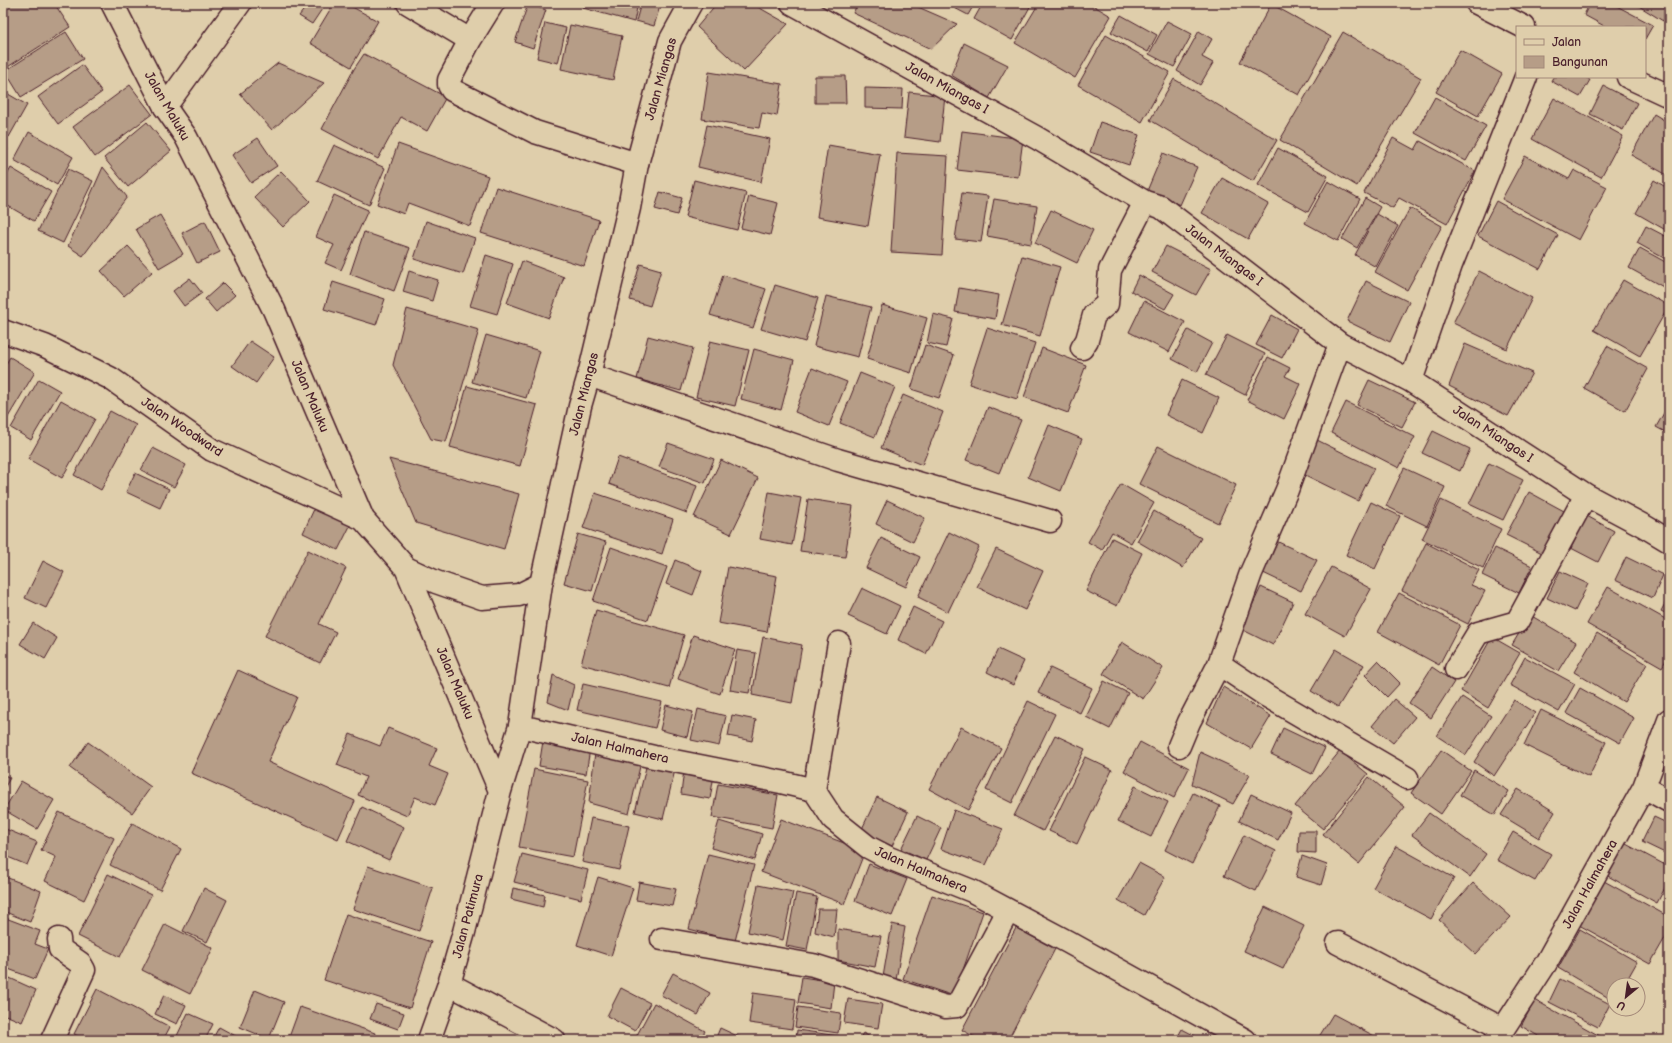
<svg xmlns="http://www.w3.org/2000/svg" width="1672" height="1043" font-family="'Balsamiq Sans',sans-serif">
	<style>
		.building { fill: #b69d87; stroke: #4a1f2b }
		.lines { fill: none; stroke-linecap: round; stroke-linejoin: round }
		.street-casing { stroke: #4a1f2b; stroke-width: 25 }
		.secondary-casing { stroke: #4a1f2b; stroke-width: 25 }
		.street { stroke: #dfceab; stroke-width: 22 }
		.secondary { stroke: #dfceab; stroke-width: 22 }
		.labels { text-anchor: middle; dominant-baseline: central; stroke-width: 3.5; stroke-linejoin: round; paint-order: stroke }
		.street-label { font-size: 13px; fill: #4a1f2b; stroke: #dfceab }
	</style>
	<rect width="100%" height="100%" fill="#dfceab"/>
	<filter id="ink" filterUnits="userSpaceOnUse"><feTurbulence type="fractalNoise" baseFrequency=".025" numOctaves="2"/><feDisplacementMap in="SourceGraphic" scale="8" xChannelSelector="R" yChannelSelector="G"/><feConvolveMatrix kernelMatrix="1 2 1 2 8 2 1 2 1" color-interpolation-filters="sRGB"/></filter>
	<g filter="url(#ink)">
		<!-- building -->
		<path class="building" d="M3,3H54L70,27L3,70Z
			M309,3H326L312,24L299,16Z
			M334,3H345L378,21L351,67L310,43Z
			M584,3H638L634,22L583,8Z
			M641,3H650L660,6L654,26L636,21Z
			M717,3H751L788,24L744,71L697,27Z
			M858,3H909L957,24L931,49L853,13Z
			M945,3H975L968,15Z
			M983,3H1032L1012,40L974,19Z
			M1039,3H1089L1111,16L1075,78L1015,43Z
			M1590,3H1611L1653,25L1645,39V27H1606L1584,15Z
			M1634,3H1669V12L1663,21Z
			M528,4L546,10L533,48L515,42Z
			M1271,4L1331,37L1299,95L1240,62Z
			M1121,15L1157,35L1148,52L1111,32Z
			M1167,21L1192,34L1174,67L1149,54Z
			M545,23L566,28L558,63L537,58Z
			M570,25L622,36L613,80L561,69Z
			M1199,31L1212,39L1202,57L1213,63L1200,85L1177,71Z
			M66,32L83,59L21,97L5,71Z
			M1343,32L1421,78L1357,186L1280,140Z
			M1106,35L1170,72L1142,122L1078,85Z
			M964,43L1008,65L989,98L951,75Z
			M1460,50L1502,74L1478,116L1436,92Z
			M364,54L446,97L427,131L401,117L378,159L322,129L354,69Z
			M278,63L324,83L272,130L240,94Z
			M82,65L102,92L58,124L38,97Z
			M709,72L782,84L777,116L762,113L759,128L702,119Z
			M815,76H845L846,103H815Z
			M1553,77H1585L1590,80L1580,97L1551,81Z
			M1174,79L1277,140L1253,181L1150,120Z
			M130,85L152,114L95,157L73,127Z
			M1604,86L1637,103L1623,130L1590,114Z
			M865,88L903,89L902,109L865,108Z
			M3,91L27,105L9,137L3,134Z
			M909,92L945,96L940,142L904,137Z
			M1435,97L1486,126L1466,161L1415,133Z
			M1554,98L1623,136L1601,177L1532,139Z
			M1654,114L1669,123V176L1631,155Z
			M147,122L171,151L128,187L104,158Z
			M1100,122L1139,135L1129,165L1090,152Z
			M707,125L770,139L761,182L698,167Z
			M962,131L1023,139L1018,177L957,170Z
			M29,132L73,157L57,185L14,160Z
			M258,138L277,166L251,183L232,155Z
			M1393,138L1415,150L1420,141L1475,171L1447,224L1399,198L1393,208L1364,193Z
			M398,144L488,176L470,226L408,203L404,214L377,204Z
			M334,145L385,168L369,205L317,181Z
			M828,145L880,154L868,226L817,217Z
			M3,146L8,149L3,158Z
			M1278,148L1328,176L1308,212L1258,185Z
			M897,153L948,156L942,255L891,252Z
			M1163,153L1197,167L1180,205L1147,191Z
			M1525,156L1569,179L1574,170L1607,187L1579,240L1502,199Z
			M103,167L127,197L83,256L68,246Z
			M11,168L51,192L34,221L3,203V182Z
			M68,169L93,181L63,243L38,231Z
			M281,171L310,201L283,227L254,197Z
			M1222,178L1268,204L1248,239L1202,213Z
			M694,180L746,193L737,230L685,217Z
			M1654,180L1669,189V232L1636,213Z
			M1328,181L1360,199L1338,241L1305,223Z
			M496,187L599,220L584,266L481,233Z
			M660,192L682,198L677,215L655,209Z
			M962,193L988,196L981,242L955,239Z
			M334,195L368,210L341,270L325,263L334,245L316,237Z
			M749,196L778,203L770,235L741,228Z
			M1365,198L1380,207L1357,248L1342,239Z
			M994,199L1037,206L1031,244L987,236Z
			M1496,201L1558,235L1540,269L1478,236Z
			M1410,208L1442,226L1407,290L1375,272Z
			M1051,210L1093,230L1077,263L1035,243Z
			M1377,214L1398,226L1376,267L1355,255Z
			M160,215L183,254L159,268L136,229Z
			M205,221L220,252L197,263L182,233Z
			M426,221L475,238L463,274L414,259Z
			M1646,226L1669,238V261L1637,243Z
			M364,232L410,248L394,291L350,274Z
			M128,246L152,272L124,296L101,271Z
			M1166,246L1211,269L1196,295L1152,272Z
			M1640,248L1669,264V286L1667,289L1629,268Z
			M486,255L513,264L497,314L470,306Z
			M1022,256L1060,267L1040,336L1002,325Z
			M522,261L564,277L549,318L507,303Z
			M640,264L661,270L650,306L630,300Z
			M409,271L438,280L432,301L403,292Z
			M1479,271L1532,298L1507,349L1453,323Z
			M723,275L766,289L753,328L710,315Z
			M1139,275L1174,294L1165,309L1131,291Z
			M190,278L202,293L184,306L173,291Z
			M1623,280L1669,306L1640,356L1594,330Z
			M1366,281L1409,302L1390,342L1347,321Z
			M333,282L385,299L376,325L324,309Z
			M223,283L235,295L216,312L205,299Z
			M775,285L818,298L805,342L761,329Z
			M959,288L999,295L995,319L955,312Z
			M826,296L871,307L858,357L814,346Z
			M1144,301L1185,322L1169,352L1129,332Z
			M882,305L927,318L911,373L867,359Z
			M407,309L479,330L446,442L431,439L393,365Z
			M933,314L953,319L946,347L927,343Z
			M1272,315L1297,329L1282,358L1256,345Z
			M987,328L1035,343L1017,399L969,384Z
			M1188,330L1212,343L1197,372L1172,359Z
			M486,335L540,351L526,398L472,382Z
			M1227,335L1265,354L1245,395L1206,375Z
			M648,336L693,348L681,391L637,379Z
			M250,341L274,357L256,383L232,366Z
			M710,341L749,350L735,406L696,397Z
			M1465,344L1532,373L1508,416L1449,386Z
			M925,345L954,355L939,398L911,389Z
			M1607,346L1648,369L1625,411L1584,388Z
			M1042,348L1086,365L1068,413L1024,397Z
			M754,349L794,360L781,410L741,399Z
			M10,357L35,372L7,419L3,416V369Z
			M1268,357L1290,368L1285,376L1301,384L1284,419L1247,400Z
			M812,368L847,382L829,426L795,412Z
			M860,373L895,387L875,437L840,423Z
			M39,379L60,391L31,440L11,428Z
			M1182,380L1219,398L1203,433L1166,415Z
			M1369,380L1415,402L1402,427L1357,405Z
			M467,386L537,405L520,466L450,447Z
			M903,395L943,412L922,465L881,448Z
			M61,400L95,419L62,478L28,459Z
			M1346,402L1415,437L1399,468L1331,433Z
			M1669,404V434L1656,427Z
			M988,407L1021,420L999,473L966,460Z
			M110,411L136,425L101,490L74,475Z
			M1049,425L1082,439L1061,491L1028,477Z
			M1433,431L1470,449L1460,471L1422,453Z
			M1317,440L1374,468L1358,501L1301,473Z
			M668,443L714,459L705,483L659,467Z
			M1158,446L1236,485L1218,523L1139,484Z
			M153,448L186,465L174,487L141,470Z
			M618,457L697,486L687,513L609,484Z
			M389,459L519,494L504,549L416,523Z
			M721,460L758,478L731,534L694,517Z
			M1489,463L1523,480L1503,520L1469,504Z
			M1404,468L1445,487L1427,526L1386,506Z
			M135,473L169,489L160,508L126,492Z
			M1121,484L1154,503L1131,543L1112,532L1102,550L1088,542Z
			M769,492L801,498L792,545L760,539Z
			M1529,492L1564,511L1542,553L1506,535Z
			M595,493L673,519L662,554L583,528Z
			M808,499L853,506L845,557L800,551Z
			M887,500L925,518L913,542L876,524Z
			M1441,500L1501,529L1483,568L1422,539Z
			M1371,502L1400,516L1375,569L1346,555Z
			M315,507L351,524L338,550L303,533Z
			M1154,511L1201,538L1183,568L1137,541Z
			M1587,516L1614,531L1598,562L1571,548Z
			M949,532L979,547L948,612L918,597Z
			M578,534L606,542L592,591L564,583Z
			M881,538L920,557L906,587L866,568Z
			M1112,538L1142,553L1117,606L1086,591Z
			M1274,540L1317,560L1301,591L1259,571Z
			M1426,543L1479,570L1471,585L1485,591L1468,624L1402,591Z
			M611,547L667,567L648,620L593,601Z
			M1495,548L1532,566L1519,593L1482,575Z
			M996,549L1043,571L1025,610L977,587Z
			M308,550L346,568L319,624L336,632L320,663L265,636Z
			M1626,557L1663,575L1653,598L1615,580Z
			M675,560L702,571L693,595L666,584Z
			M43,561L64,572L46,608L25,598Z
			M728,567L777,576L767,632L718,623Z
			M1331,567L1371,589L1345,636L1305,614Z
			M1560,571L1588,584L1575,611L1547,598Z
			M1261,587L1293,602L1273,645L1241,629Z
			M1608,587L1669,621V631L1665,639L1669,641V655L1662,667L1587,624Z
			M862,588L900,606L887,634L848,616Z
			M1399,593L1460,625L1439,665L1378,632Z
			M1669,596V615L1661,611Z
			M913,607L942,621L926,654L898,640Z
			M596,610L684,635L669,688L581,664Z
			M1530,615L1576,642L1558,671L1512,645Z
			M33,623L57,638L45,659L20,644Z
			M1597,633L1647,664L1624,702L1574,672Z
			M693,635L735,649L720,694L678,679Z
			M763,637L802,645L792,703L752,695Z
			M1492,637L1520,653L1488,708L1461,691Z
			M1122,642L1163,668L1143,699L1103,674Z
			M998,649L1024,661L1013,685L987,672Z
			M1336,649L1364,665L1338,707L1311,691Z
			M737,650L756,653L749,693L730,690Z
			M1525,657L1575,684L1559,712L1510,685Z
			M1378,661L1400,683L1387,697L1365,675Z
			M1432,667L1454,682L1431,718L1409,703Z
			M1050,668L1092,688L1080,713L1038,693Z
			M238,670L297,697L268,762L355,801L338,839L191,773Z
			M553,675L574,685L568,710L548,702Z
			M1104,681L1128,693L1110,729L1086,717Z
			M583,684L662,702L655,728L577,710Z
			M1223,687L1271,716L1251,749L1207,723Z
			M1580,688L1634,718L1620,743L1566,713Z
			M1462,697L1491,716L1466,755L1437,736Z
			M1394,699L1415,717L1393,743L1372,726Z
			M1514,700L1535,713L1494,776L1474,762Z
			M1028,701L1055,714L1012,803L986,790Z
			M666,705L693,712L687,737L660,730Z
			M698,709L726,716L719,746L691,740Z
			M1541,710L1606,742L1589,777L1524,745Z
			M732,715L756,720L752,741L728,736Z
			M961,727L1001,748L968,810L929,789Z
			M388,728L437,748L429,766L448,774L435,805L415,797L407,816L358,795L366,777L337,765L350,734L380,746Z
			M1283,728L1325,748L1312,774L1271,754Z
			M1055,735L1085,749L1043,831L1014,816Z
			M543,741L590,749L586,774L539,766Z
			M88,742L151,787L132,813L70,768Z
			M1140,742L1189,768L1174,798L1124,771Z
			M1441,750L1471,771L1441,814L1411,793Z
			M1340,751L1368,774L1323,829L1295,806Z
			M595,752L641,762L629,814L589,803Z
			M1200,752L1250,775L1233,804L1192,784Z
			M1085,757L1112,770L1077,844L1049,831Z
			M647,763L675,770L663,819L635,812Z
			M534,769L588,780L573,857L519,847Z
			M684,770L714,775L710,799L681,794Z
			M1474,770L1509,791L1495,815L1460,795Z
			M3,774L10,778L3,790Z
			M1369,777L1405,807L1359,864L1323,834Z
			M21,781L54,800L37,829L4,810Z
			M718,784L778,795L772,828L712,817Z
			M1135,786L1168,802L1151,837L1118,821Z
			M1518,789L1555,812L1539,838L1501,815Z
			M1193,793L1220,806L1192,864L1165,850Z
			M1251,794L1291,813L1278,840L1239,821Z
			M877,797L908,812L892,846L861,831Z
			M362,807L404,827L389,860L347,841Z
			M954,810L1003,829L986,865L941,849Z
			M59,812L114,838L84,900L45,881L56,857L41,850Z
			M1429,813L1486,854L1470,877L1412,835Z
			M917,816L941,828L926,860L901,849Z
			M1654,817L1669,824V855L1642,842Z
			M591,818L629,826L619,870L582,862Z
			M781,819L865,851L844,904L761,872Z
			M719,821L762,834L755,860L711,848Z
			M132,823L181,849L160,890L110,865Z
			M3,828L37,842L27,865L3,855Z
			M1299,831H1316V853L1298,852Z
			M1513,832L1551,854L1535,881L1497,860Z
			M1244,835L1276,851L1256,891L1224,876Z
			M1624,843L1669,867V880L1657,903L1606,875Z
			M1396,846L1454,878L1431,919L1373,888Z
			M522,854L588,870L581,899L514,882Z
			M708,854L754,865L735,941L689,929Z
			M1302,856L1327,865L1321,885L1296,877Z
			M1139,863L1165,877L1144,915L1118,900Z
			M869,864L907,879L892,916L855,901Z
			M368,866L433,888L419,931L353,909Z
			M108,874L151,895L120,957L78,936Z
			M3,876L41,891L30,922L3,911Z
			M598,877L633,888L611,956L577,945Z
			M1604,881L1669,917V931L1650,964L1579,925Z
			M639,882L676,889L672,906L636,900Z
			M1473,883L1511,917L1476,954L1439,920Z
			M758,885L793,892L783,940L748,932Z
			M204,888L227,900L207,942L183,931Z
			M513,888L545,895L543,907L511,899Z
			M796,893L817,897L807,950L786,946Z
			M932,895L983,912L954,996L903,979Z
			M1265,907L1304,926L1283,969L1244,951Z
			M818,909H837L834,937L815,932Z
			M346,914L431,942L410,1008L324,980Z
			M3,917L40,931L35,944L48,949L35,979L3,967Z
			M165,924L213,948L190,994L142,970Z
			M892,924L905,927L896,980L883,977Z
			M1016,928L1055,949L1008,1040H980L962,1030Z
			M838,929L881,936L875,967L838,960Z
			M1580,929L1637,962L1624,985H1614V1001L1558,968Z
			M673,973L710,993L698,1015L661,995Z
			M3,975L36,990L22,1022L3,1014Z
			M802,977L834,982L831,1008L798,1003Z
			M1560,979L1610,1004L1598,1027L1549,1002Z
			M621,988L650,1003L635,1031L607,1016Z
			M97,989L170,1027L163,1040H86L74,1034Z
			M255,990L284,1002L269,1039L240,1027Z
			M753,993L796,999L792,1029L749,1023Z
			M164,995L186,1005L177,1024L155,1014Z
			M848,999L882,1004L878,1028L844,1023Z
			M1535,1000L1607,1040H1545L1521,1026Z
			M654,1003L705,1031L700,1040H647L637,1035Z
			M376,1004L404,1013L398,1029L370,1019Z
			M300,1007L375,1033L373,1040H288Z
			M798,1007L841,1013L838,1033L795,1027Z
			M188,1013L213,1024L205,1040H175Z
			M1333,1014L1382,1040H1317Z
			M219,1027L243,1040H212Z
			M720,1028L746,1040H715Z
			M1182,1029L1203,1040H1176Z
			M797,1030L839,1036V1040H796Z
			M863,1033L876,1040H859Z
			M921,1034L956,1039L955,1040H920Z"/>
		<g class="lines">
			<defs>
				<path id="street" d="M408,3L470,40L449,80V85L452,90L535,132L637,164
					M792,3L1037,138L1145,202L1161,207L1340,344L1411,381L1586,495L1644,526L1669,541
					M1477,3L1524,27
					M470,40L493,3
					M1628,77L1669,96
					M165,107L240,3
					M3,331L45,346L110,378L212,450L363,519
					M1340,344L1287,490L1251,573L1219,664L1267,696L1407,778
					M1082,348L1087,340L1094,315L1107,304L1110,270L1145,202
					M589,375L838,460L1050,521
					M1411,381L1451,265L1526,77
					M1456,669L1478,633L1517,622L1586,495
					M520,726L654,757L781,782L814,790L833,819L868,847L889,858L972,891L1068,942L1245,1040
					M1179,746L1189,722L1219,664
					M1644,787L1669,801
					M814,790L839,643
					M662,939L813,965L946,1007L957,1006L1008,911
					M1338,943L1503,1029
					M449,984L554,1040
					M52,1040L84,970L80,963L60,949L59,939
					M1496,1040L1546,963L1644,787L1669,720"/>
				<path id="secondary" d="M112,3L165,107L186,137L274,310L363,519L406,568L500,791
					M406,568L436,582L482,598L519,595L541,584
					M429,1040L449,984L464,932L500,791L520,726L541,584L580,406L589,375L629,208L637,164L670,41L691,3"/>
			</defs>
			<!-- street casing -->
			<use href="#street" class="street-casing"/>
			<!-- secondary casing -->
			<use href="#secondary" class="secondary-casing"/>
			<!-- street -->
			<use href="#street" class="street"/>
			<!-- secondary -->
			<use href="#secondary" class="secondary"/>
		</g>
	</g>
	<g class="labels">
		<!-- street labels -->
		<g class="street-label">
			<text transform="translate(661 79) rotate(-74)">Jalan Miangas</text>
			<text transform="translate(947 88) rotate(29)">Jalan Miangas I</text>
			<text transform="translate(167 106) rotate(60)">Jalan Maluku</text>
			<text transform="translate(1224 255) rotate(37)">Jalan Miangas I</text>
			<text transform="translate(584 394) rotate(-76)">Jalan Miangas</text>
			<text transform="translate(310 396) rotate(67)">Jalan Maluku</text>
			<text transform="translate(182 427) rotate(34)">Jalan Woodward</text>
			<text transform="translate(1493 434) rotate(33)">Jalan Miangas I</text>
			<text transform="translate(455 683) rotate(67)">Jalan Maluku</text>
			<text transform="translate(620 748) rotate(13)">Jalan Halmahera</text>
			<text transform="translate(921 870) rotate(23)">Jalan Halmahera</text>
			<text transform="translate(1590 884) rotate(-61)">Jalan Halmahera</text>
			<text transform="translate(468 916) rotate(-75)">Jalan Patimura</text>
		</g>
	</g>
	<!-- margin -->
	<rect width="1672" height="1043" fill="none" stroke="#dfceab" stroke-width="16"/>
	<rect x="8" y="8" width="1656" height="1027" fill="none" stroke="#4a1f2b" stroke-width="1.5" filter="url(#ink)"/>
	<!-- legend -->
	<rect x="1516" y="26" width="130" height="52" fill="#dfceab" stroke="#a38878"/>
	<rect x="1524" y="39" width="20" height="6" fill="#dfceab" stroke="#a38878"/>
	<text x="1552" y="46" font-size="12" fill="#4a1f2b">Jalan</text>
	<rect x="1524" y="56" width="20" height="12" fill="#b69d87" stroke="#a38878"/>
	<text x="1552" y="66" font-size="12" fill="#4a1f2b">Bangunan</text>
	<!-- north arrow -->
	<g transform="translate(1626 997) rotate(209)"><circle r="19" fill="#dfceab" stroke="#a38878"/>
	<path d="M0-3L7 15L0 10L-7 15Z" fill="#4a1f2b"/>
	<text y="-6" font-size="11" font-weight="bold" text-anchor="middle" fill="#4a1f2b">U</text>
	</g>
</svg>
